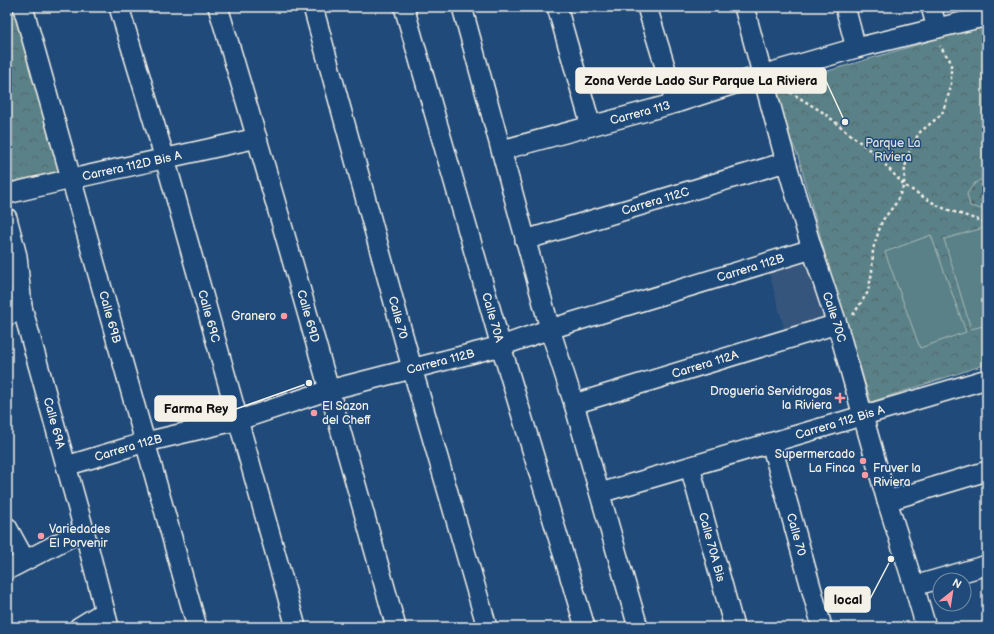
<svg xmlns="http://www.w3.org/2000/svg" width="994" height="634" font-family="'Balsamiq Sans',sans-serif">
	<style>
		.built { fill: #34557d }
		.forest { fill: url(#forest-crowns); stroke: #a7b9b8 }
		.cemetery { fill: url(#cemetery-stones); stroke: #a7b9b8 }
		.pitch { fill: #5a8187; stroke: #a7b9b8 }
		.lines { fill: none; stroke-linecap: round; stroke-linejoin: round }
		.street-casing { stroke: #f4f1e8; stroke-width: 22 }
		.path { stroke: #f4f1e8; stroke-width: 2.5; stroke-dasharray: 3 3; stroke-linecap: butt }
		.street { stroke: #1f4a7a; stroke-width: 19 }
		.poi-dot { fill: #ff9aa2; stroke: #1f4a7a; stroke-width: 1.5 }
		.labels { text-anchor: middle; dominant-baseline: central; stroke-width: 3; stroke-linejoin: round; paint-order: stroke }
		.street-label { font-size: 12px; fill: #f4f1e8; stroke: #1f4a7a }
		.park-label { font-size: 12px; fill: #dde0d9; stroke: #1f4a7a }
		.poi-label { font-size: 12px; fill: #f4f1e8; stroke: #1f4a7a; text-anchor: end }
		.leader { fill: none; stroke: #f4f1e8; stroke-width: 1.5 }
		.callout-dot { fill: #f4f1e8; stroke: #1f4a7a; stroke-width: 1.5 }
		.callout { fill: #f4f1e8; stroke: #f4f1e8; stroke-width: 1.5 }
		.callout-label { font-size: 13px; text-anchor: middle; font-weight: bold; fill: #111 }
	</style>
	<defs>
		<pattern id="forest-crowns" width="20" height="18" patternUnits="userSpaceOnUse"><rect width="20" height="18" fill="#5a8187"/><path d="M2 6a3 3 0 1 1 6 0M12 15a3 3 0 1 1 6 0" fill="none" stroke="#52676a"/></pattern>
		<pattern id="cemetery-stones" width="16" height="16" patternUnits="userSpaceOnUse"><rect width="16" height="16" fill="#5a8187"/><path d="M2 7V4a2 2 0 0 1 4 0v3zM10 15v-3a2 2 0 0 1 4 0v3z" fill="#52676a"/></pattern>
	</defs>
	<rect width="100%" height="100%" fill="#1f4a7a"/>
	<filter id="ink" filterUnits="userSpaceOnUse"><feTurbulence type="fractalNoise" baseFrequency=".025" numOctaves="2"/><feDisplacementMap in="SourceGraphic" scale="8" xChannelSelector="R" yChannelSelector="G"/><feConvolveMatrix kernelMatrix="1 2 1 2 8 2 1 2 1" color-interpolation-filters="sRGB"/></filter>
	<g filter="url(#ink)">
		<!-- built -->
		<path class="built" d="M810,261L826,322L785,332L769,272Z"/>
		<!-- forest -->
		<path class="forest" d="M11,7H22L68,169L7,184V37Z
			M987,24V364L871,402L830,272L798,156L762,75L777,86L943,37L942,36Z"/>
		<!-- cemetery -->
		<path class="cemetery" d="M984,178L987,180V208L982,209L970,206L967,194L975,183Z"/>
		<!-- pitch -->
		<path class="pitch" d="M987,227V325L971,329L944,239Z
			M931,235L966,332L920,348L885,252Z"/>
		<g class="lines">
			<defs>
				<g id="street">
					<path id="s1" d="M23,7L197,627"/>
					<path id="s2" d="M119,7L165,159L296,627"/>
					<path id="s3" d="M218,7C280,213 338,420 396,627"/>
					<path id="s4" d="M313,7L412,368L487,627"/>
					<path id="s5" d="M404,7L501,346L585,627"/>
					<path d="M462,7L550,329L574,404L638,627"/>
					<path d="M557,7L591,126"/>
					<path d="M647,7L676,103"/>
					<path id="s6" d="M744,7L786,162L812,249L837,324L887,501L914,586L926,627"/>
					<path d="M845,7L856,48"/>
					<path d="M931,7L937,28"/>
					<path id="s7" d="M502,150L676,103L762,75L856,48L987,16"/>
					<path id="s8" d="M7,194C90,174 174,157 257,138"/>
					<path id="s9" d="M7,218L17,256L22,307L84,530L109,627"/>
					<path id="s10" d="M525,240L786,162"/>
					<path d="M7,316L22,307"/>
					<path id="s11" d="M574,404L837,324"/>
					<path id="s12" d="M771,443L822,627"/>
					<path id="s13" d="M66,466L146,442L239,420L329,390L501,346L550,329L812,249"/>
					<path id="s14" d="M690,467L734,627"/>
					<path id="s15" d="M600,493C729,456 858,416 987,379"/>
					<path d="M887,501L987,471"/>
					<path d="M7,527L25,560"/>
					<path d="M7,570L84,530"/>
					<path d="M914,586L987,565"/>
					<path d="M79,627L105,611"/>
				</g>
			</defs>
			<!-- street casing -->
			<use href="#street" class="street-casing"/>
			<!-- path -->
			<path class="path" d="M785,89L824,113L877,156L904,185L940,207L987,223
				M853,315L868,292L872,272L873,249L882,221L896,203L904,185L905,167L910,149L919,133L942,114L951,87V62L940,46"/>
			<!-- street -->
			<use href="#street" class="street"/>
		</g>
	</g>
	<!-- markers -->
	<g class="poi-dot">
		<circle cx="284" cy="316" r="4"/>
		<path d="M838 392h4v4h4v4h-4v4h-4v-4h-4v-4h4z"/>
		<circle cx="314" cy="413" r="4"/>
		<circle cx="863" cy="461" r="4"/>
		<circle cx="865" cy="475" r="4"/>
		<circle cx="41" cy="536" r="4"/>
	</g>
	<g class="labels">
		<!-- street labels -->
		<g class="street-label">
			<text stroke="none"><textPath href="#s7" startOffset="143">Carrera 113</textPath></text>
			<text stroke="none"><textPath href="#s8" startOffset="128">Carrera 112D Bis A</textPath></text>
			<text stroke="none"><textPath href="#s10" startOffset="136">Carrera 112C</textPath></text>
			<text stroke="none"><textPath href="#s13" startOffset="713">Carrera 112B</textPath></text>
			<text stroke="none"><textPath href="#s2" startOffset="322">Calle 69C</textPath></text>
			<text stroke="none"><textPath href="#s1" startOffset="322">Calle 69B</textPath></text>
			<text stroke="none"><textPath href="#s3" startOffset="322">Calle 69D</textPath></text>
			<text stroke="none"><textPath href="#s6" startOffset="323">Calle 70C</textPath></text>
			<text stroke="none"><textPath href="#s4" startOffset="322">Calle 70</textPath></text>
			<text stroke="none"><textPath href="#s5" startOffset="323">Calle 70A</textPath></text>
			<text stroke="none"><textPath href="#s13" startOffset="389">Carrera 112B</textPath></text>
			<text stroke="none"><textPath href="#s11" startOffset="137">Carrera 112A</textPath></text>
			<text stroke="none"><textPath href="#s15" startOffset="250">Carrera 112 Bis A</textPath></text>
			<text stroke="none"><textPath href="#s9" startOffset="211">Calle 69A</textPath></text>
			<text stroke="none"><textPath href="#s13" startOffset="65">Carrera 112B</textPath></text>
			<text stroke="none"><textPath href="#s12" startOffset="95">Calle 70</textPath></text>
			<text stroke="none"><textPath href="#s14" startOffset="83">Calle 70A Bis</textPath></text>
		</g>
		<!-- park labels -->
		<g class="park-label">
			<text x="893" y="143">Parque La<tspan x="893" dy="14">Riviera</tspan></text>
		</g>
		<!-- poi labels -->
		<g class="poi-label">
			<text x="276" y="316">Granero</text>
			<text x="832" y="391">Drogueria Servidrogas<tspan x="832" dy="14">la Riviera</tspan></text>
			<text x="322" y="406" text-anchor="start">El Sazon<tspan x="322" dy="14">del Cheff</tspan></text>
			<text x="855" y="454">Supermercado<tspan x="855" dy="14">La Finca</tspan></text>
			<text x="873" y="468" text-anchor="start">Fruver la<tspan x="873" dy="14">Riviera</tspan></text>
			<text x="49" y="529" text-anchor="start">Variedades<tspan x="49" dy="14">El Porvenir</tspan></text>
		</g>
	</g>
	<!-- callouts -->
	<path class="leader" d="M845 122L826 81M309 383L236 409M891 559L870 599"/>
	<g class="callout-dot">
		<circle cx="845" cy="122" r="4"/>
		<circle cx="309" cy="383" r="4"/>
		<circle cx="891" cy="559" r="4"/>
	</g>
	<g class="callout">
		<rect x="576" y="68" width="250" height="25" rx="4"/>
		<rect x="155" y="396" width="81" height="25" rx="4"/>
		<rect x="825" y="587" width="45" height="25" rx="4"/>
	</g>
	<g class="callout-label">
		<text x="701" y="85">Zona Verde Lado Sur Parque La Riviera</text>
		<text x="196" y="413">Farma Rey</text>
		<text x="848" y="604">local</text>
	</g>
	<!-- margin -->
	<rect width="994" height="634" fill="none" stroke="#1f4a7a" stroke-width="24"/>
	<rect x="12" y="12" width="970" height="610" fill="none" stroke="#f4f1e8" stroke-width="1.5" filter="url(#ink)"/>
	<!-- north arrow -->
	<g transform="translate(952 592) rotate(30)"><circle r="19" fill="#1f4a7a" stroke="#748da6"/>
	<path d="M0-3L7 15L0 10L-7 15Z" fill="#ff9aa2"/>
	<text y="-6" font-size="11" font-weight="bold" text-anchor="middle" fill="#f4f1e8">N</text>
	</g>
</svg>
